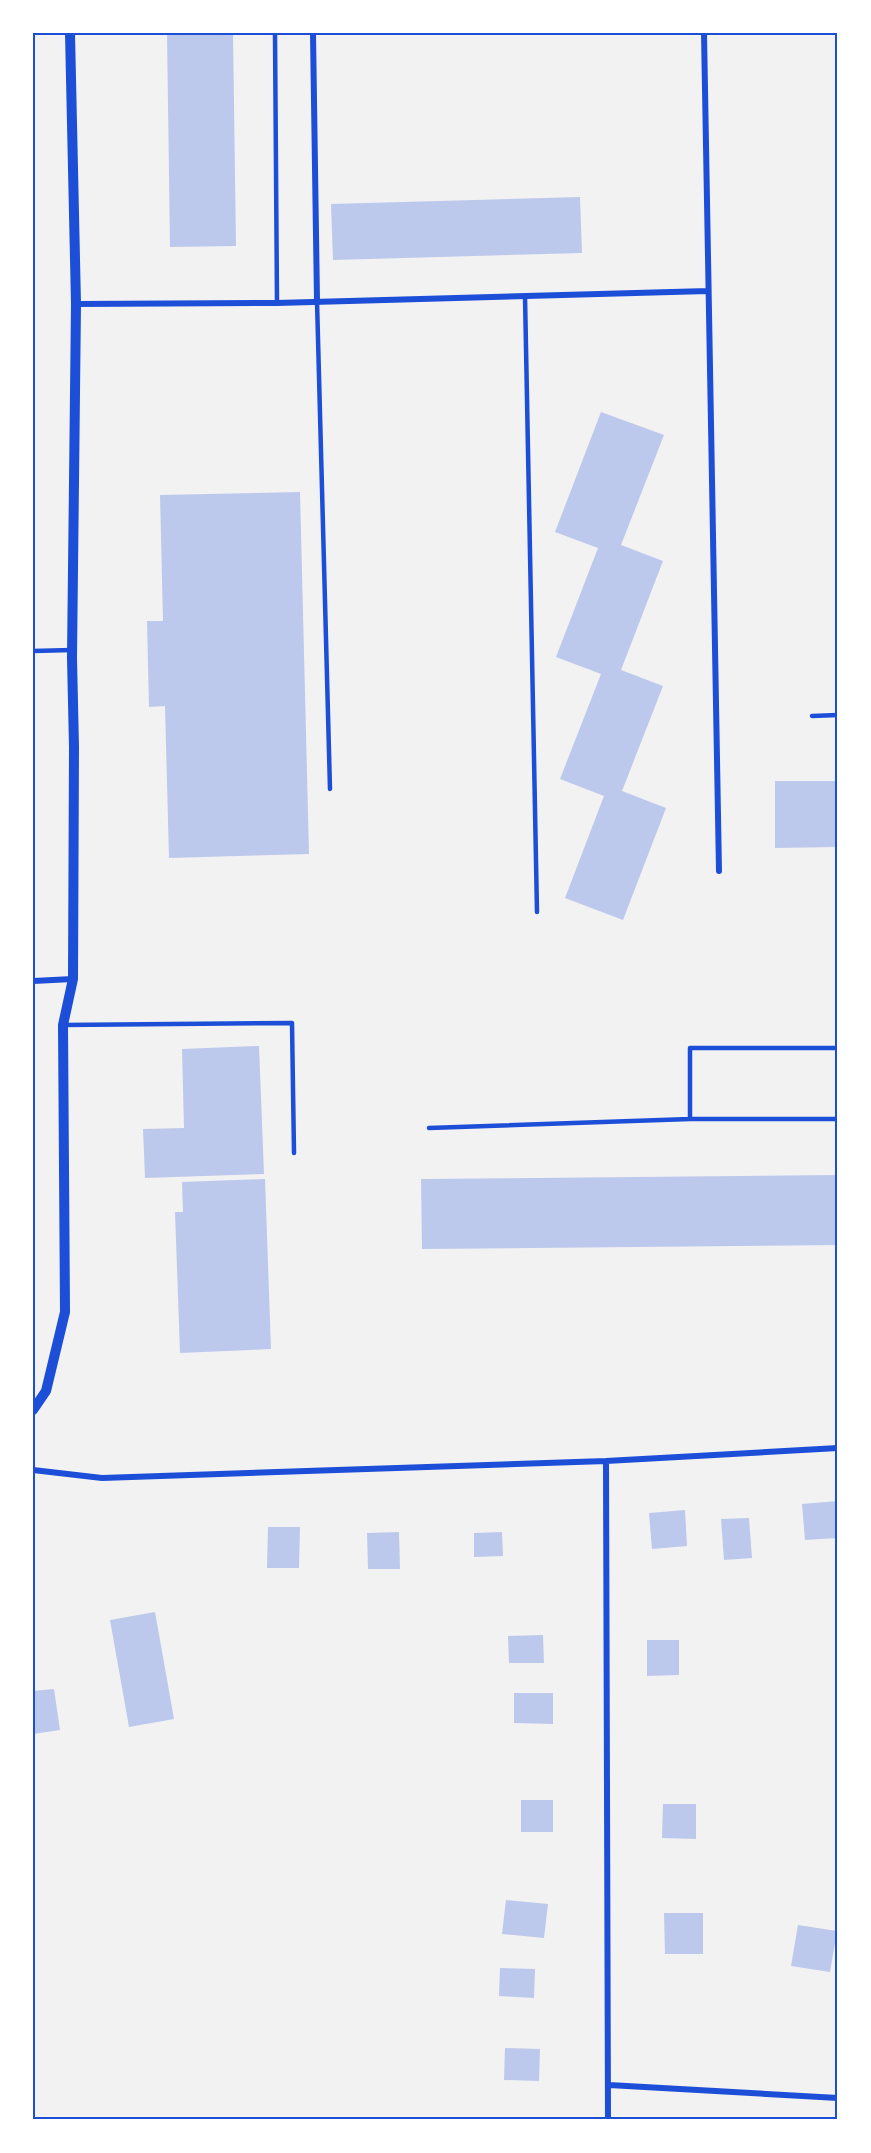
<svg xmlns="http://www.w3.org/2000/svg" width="871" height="2153" font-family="Manrope,sans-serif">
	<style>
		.building { fill: #bdc9ec }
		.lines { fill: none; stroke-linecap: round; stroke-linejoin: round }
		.service { stroke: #1d4ed8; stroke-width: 4.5 }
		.minor { stroke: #1d4ed8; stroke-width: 6 }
		.tertiary { stroke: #1d4ed8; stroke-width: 10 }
		.neatline { fill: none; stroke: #1d4ed8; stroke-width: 2 }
	</style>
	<rect width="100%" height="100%" fill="#f2f2f2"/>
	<!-- building -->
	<path class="building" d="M167,33H233L236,246L170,247Z
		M580,197L582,253L333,260L331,204Z
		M601,412L664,435L621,545L663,561L621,670L663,686L622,791L666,808L623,920L565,898L604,796L560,779L601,674L556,657L598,548L555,532Z
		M300,492L309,854L169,858L165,706L149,707L147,621H163L160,495Z
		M775,781H838V847L775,848Z
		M259,1046L264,1174L145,1178L143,1129L184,1128L182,1049Z
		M838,1175V1245L422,1249L421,1179Z
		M265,1179L271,1349L180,1353L175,1212H183L182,1182Z
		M838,1501V1538L805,1540L802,1504Z
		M685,1510L687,1546L652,1549L649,1513Z
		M749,1518L752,1558L724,1560L721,1519Z
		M268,1527H300L299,1568H267Z
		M399,1532L400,1569H368L367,1533Z
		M502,1532L503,1556L474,1557V1533Z
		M155,1612L174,1719L129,1727L110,1620Z
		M543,1635L544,1663H509L508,1636Z
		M647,1640H679V1675L647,1676Z
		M54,1689L60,1730L33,1734V1691Z
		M514,1693H553V1724L514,1723Z
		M521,1800H553V1832H521Z
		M663,1804H696V1839L662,1838Z
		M506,1900L548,1904L544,1938L502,1934Z
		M664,1913H703V1954H665Z
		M798,1925L837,1931L830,1972L791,1966Z
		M500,1968L535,1969L534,1998L499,1996Z
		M505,2048L540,2049L539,2081L504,2080Z"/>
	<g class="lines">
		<!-- service -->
		<path class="service" d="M275,33L277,303
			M525,296L537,912
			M317,301L330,789
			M33,651L72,650
			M812,716L838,715
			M63,1025L292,1023L294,1153
			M838,1048H690V1119H838
			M429,1128L690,1119"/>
		<!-- minor -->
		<path class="minor" d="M313,33L317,301
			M704,33L719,871
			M76,304L277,303L708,291
			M33,981L73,979
			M606,1461L608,2120
			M33,1470L102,1478L606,1461L838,1448
			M609,2085L838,2098"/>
		<!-- tertiary -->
		<path class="tertiary" d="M33,1410L46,1391L65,1312L63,1025L73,979L74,747L72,658L76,304L70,33"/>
	</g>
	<!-- border -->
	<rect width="871" height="2153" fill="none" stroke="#ffffff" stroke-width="69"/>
	<rect x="34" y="34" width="802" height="2084" class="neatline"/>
</svg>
